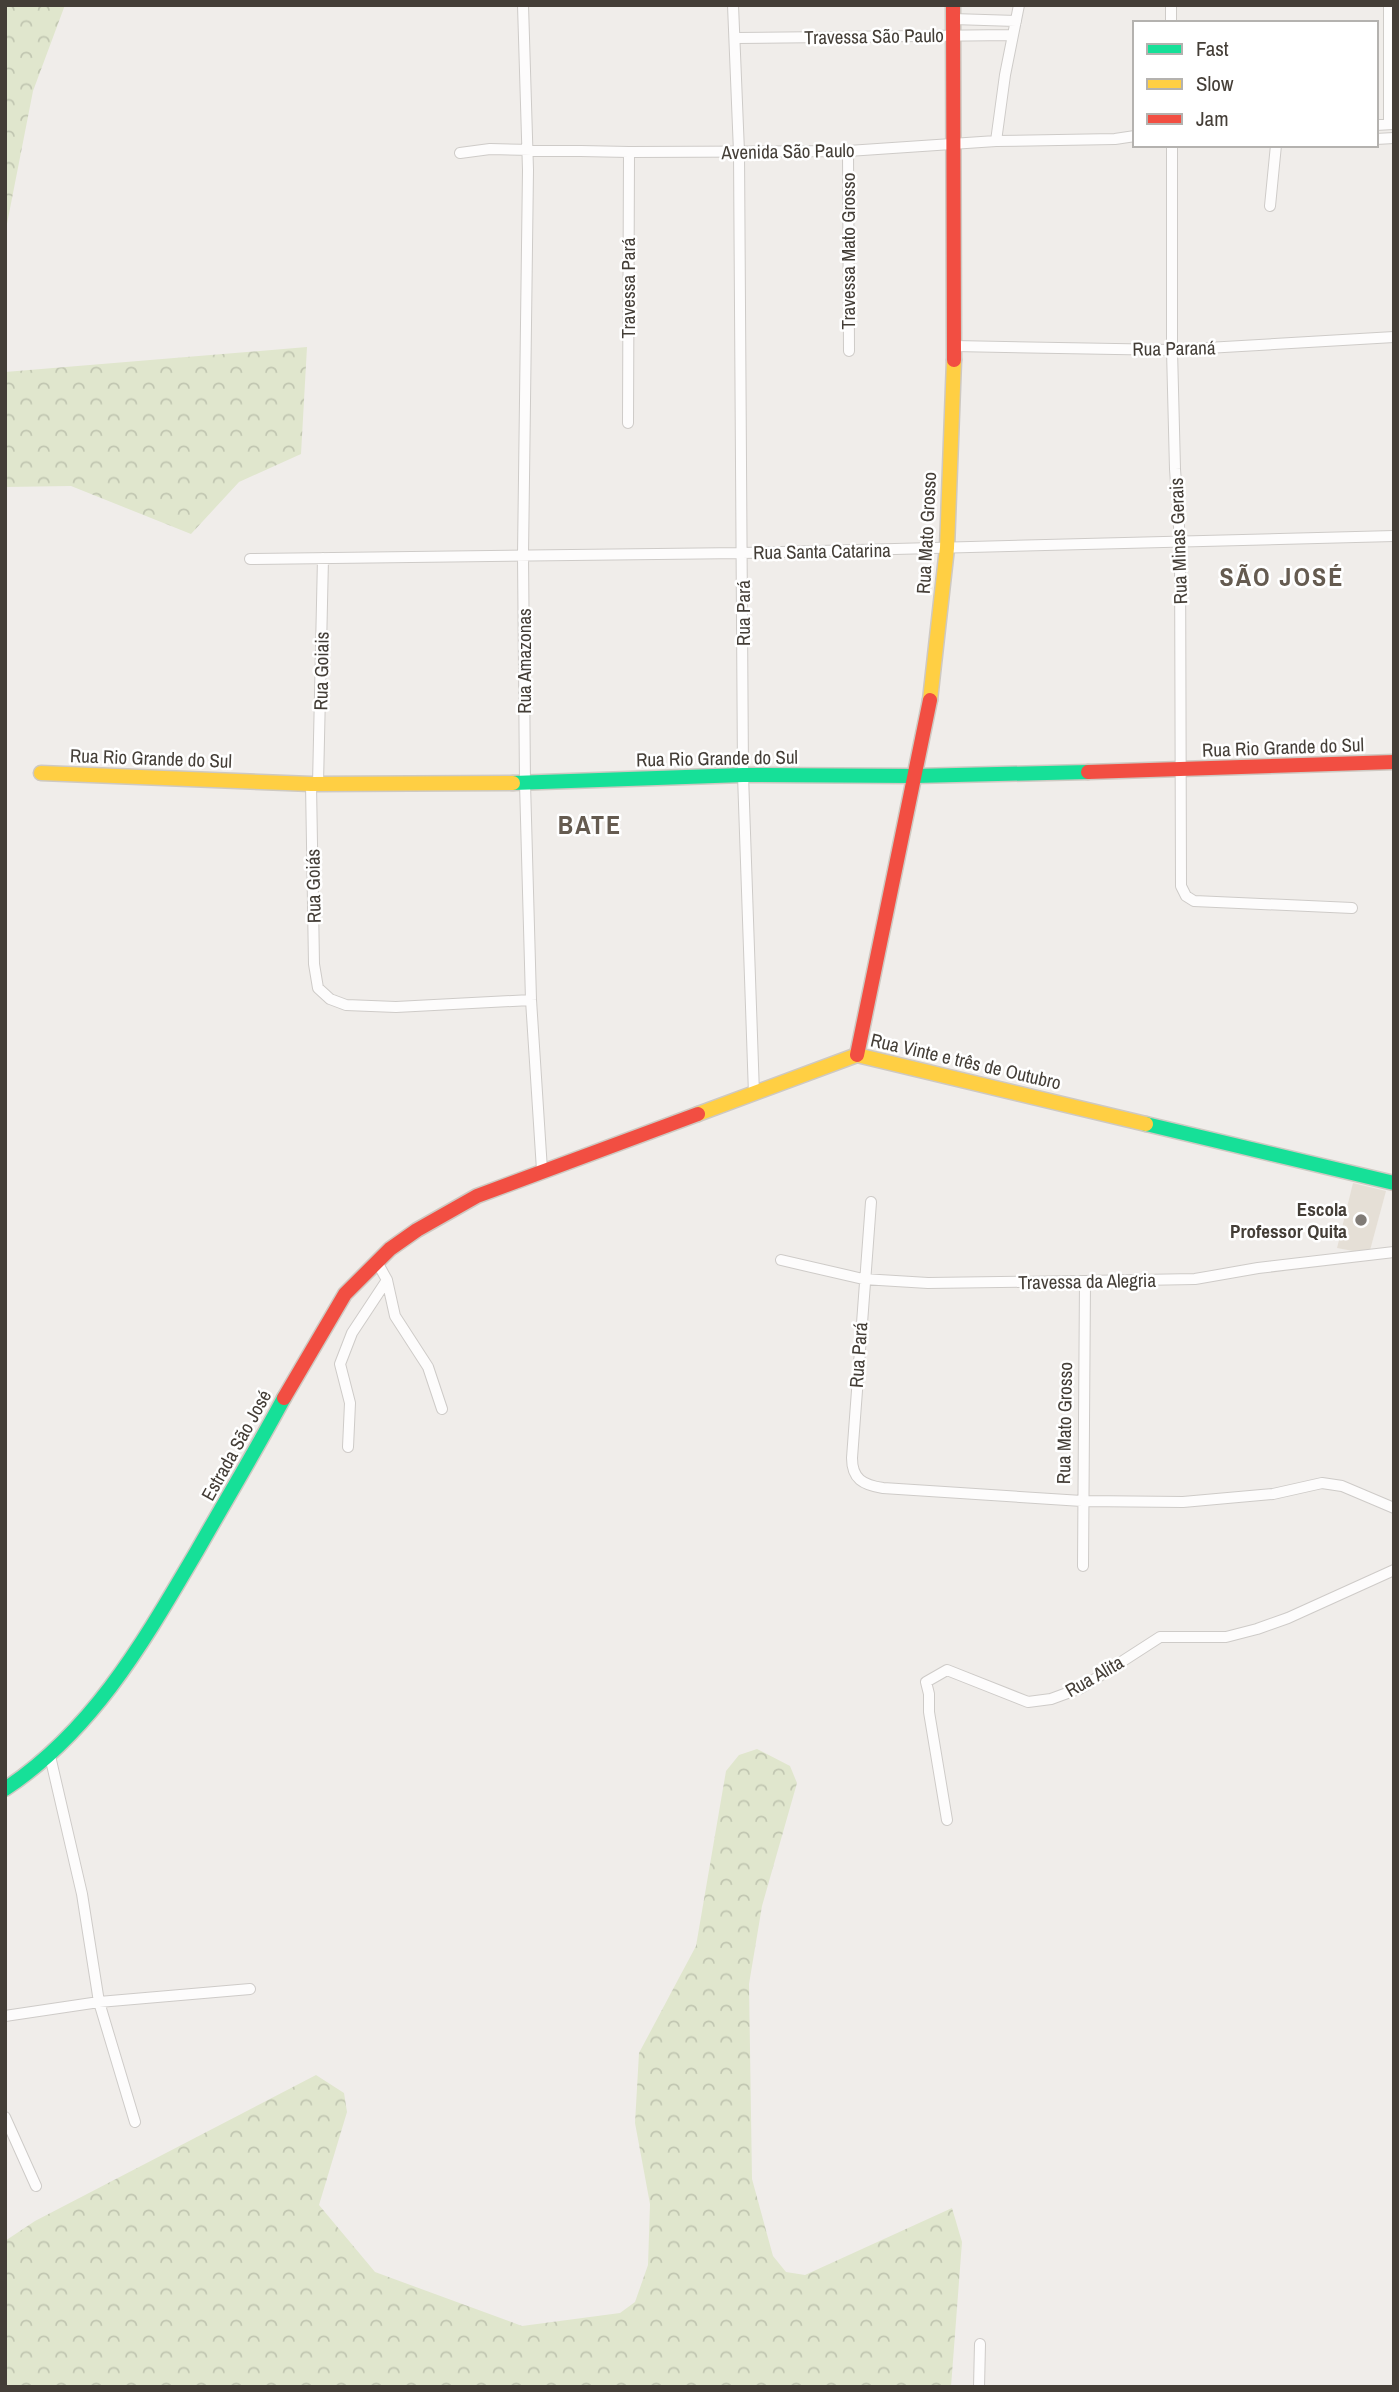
<svg xmlns="http://www.w3.org/2000/svg" width="1399" height="2392" font-family="'Archivo Narrow',sans-serif">
	<style>
		.education { fill: #e5dfd6 }
		.forest { fill: url(#forest-crowns) }
		.lines { fill: none; stroke-linecap: round; stroke-linejoin: round }
		.street-casing { stroke: #cecbc8; stroke-width: 12 }
		.fast-casing { stroke: #cec9c2; stroke-width: 17 }
		.slow-casing { stroke: #cec9c2; stroke-width: 17 }
		.jam-casing { stroke: #cec9c2; stroke-width: 17 }
		.street { stroke: #fdfcfc; stroke-width: 10 }
		.fast { stroke: #16e098; stroke-width: 14 }
		.slow { stroke: #ffcf43; stroke-width: 14 }
		.jam { stroke: #f24e42; stroke-width: 14 }
		.poi-dot { fill: #807b76; stroke: #fff; stroke-width: 2.5 }
		.labels { text-anchor: middle; dominant-baseline: central; stroke-width: 5; stroke-linejoin: round; paint-order: stroke }
		.street-label { font-size: 19px; fill: #443e37; stroke: #fff }
		.poi-label { font-size: 19px; font-weight: bold; fill: #443e37; stroke: #fff; text-anchor: end }
		.district-label { font-size: 26px; font-weight: bold; letter-spacing: 2px; fill: #655b50; stroke: #fff }
	</style>
	<defs>
		<pattern id="forest-crowns" width="20" height="18" patternUnits="userSpaceOnUse" patternTransform="scale(1.75)"><rect width="20" height="18" fill="#e0e6cd"/><path d="M2 6a3 3 0 1 1 6 0M12 15a3 3 0 1 1 6 0" fill="none" stroke="#c1c6b1"/></pattern>
	</defs>
	<rect width="100%" height="100%" fill="#f0edea"/>
	<!-- education -->
	<path class="education" d="M1353,1183L1386,1191L1369,1254L1337,1248Z"/>
	<!-- forest -->
	<path class="forest" d="M5,5H65L33,91L5,234Z
		M307,347L301,454L239,482L191,534L71,486L5,487V372Z
		M757,1749L790,1766L797,1783L762,1906L749,1984L752,2179L773,2256L786,2272L805,2275L952,2208L962,2242L951,2387H5V2241L35,2221L316,2075L344,2093L347,2112L319,2205L375,2272L522,2326L620,2313L635,2302L648,2265L650,2204L635,2123L639,2053L696,1946L726,1771L739,1755Z"/>
	<g class="lines">
		<defs>
			<path id="street" d="M523,5L528,170L523,555L525,783L531,1000L542,1170
				M733,5L739,152L743,775L754,1094
				M1171,5V23
				M953,19L1016,21
				M736,38L1012,35
				M1389,124V5
				M1376,125L1393,124
				M1376,139L1394,138
				M996,141L1005,75L1019,5
				M1172,145V350L1175,469L1180,541L1181,886L1186,896L1194,901L1352,908
				M848,151L849,351
				M460,153L490,149L629,152L848,151L996,141L1115,139L1135,136
				M1270,206L1276,145
				M954,346L1172,350L1394,337
				M628,423L629,152
				M250,559L742,553L1394,536
				M311,784L314,964L318,988L330,999L346,1005L396,1007L531,1000
				M318,784L323,558
				M871,1202L852,1458C852,1479 863,1485 883,1488L1082,1501L1183,1502L1273,1494L1322,1483L1342,1486L1394,1508
				M781,1260L863,1279L928,1283L1085,1281L1195,1279L1258,1268L1394,1252
				M387,1280L395,1316L428,1367L442,1409
				M348,1447L350,1403L340,1364L352,1333L387,1280L377,1262
				M1083,1566L1085,1281
				M50,1756L82,1894L99,2002L135,2122
				M947,1820L929,1712V1694L926,1682L947,1670L1028,1702L1051,1699L1081,1688L1160,1637H1226L1257,1629L1288,1618L1394,1570
				M5,2016L99,2002L250,1989
				M5,2117L36,2186
				M979,2387L980,2344"/>
			<path id="fast" d="M513,783L743,775L915,776L1088,772
				M1146,1124L1394,1183
				M5,1789C94,1730 144,1641 197,1551C226,1500 256,1450 284,1398"/>
			<path id="slow" d="M930,700L947,548L954,360
				M41,773L311,784L513,783
				M698,1114L857,1055L1146,1124"/>
			<path id="jam" d="M953,5L954,360
				M1088,772L1394,762
				M857,1055L930,700
				M284,1398L345,1294L390,1249L417,1230L477,1196L698,1114"/>
		</defs>
		<!-- street casing -->
		<use href="#street" class="street-casing"/>
		<!-- fast casing -->
		<use href="#fast" class="fast-casing"/>
		<!-- slow casing -->
		<use href="#slow" class="slow-casing"/>
		<!-- jam casing -->
		<use href="#jam" class="jam-casing"/>
		<!-- street -->
		<use href="#street" class="street"/>
		<!-- fast -->
		<use href="#fast" class="fast"/>
		<!-- slow -->
		<use href="#slow" class="slow"/>
		<!-- jam -->
		<use href="#jam" class="jam"/>
	</g>
	<!-- markers -->
	<circle class="poi-dot" cx="1361" cy="1220" r="7"/>
	<g class="labels">
		<!-- street labels -->
		<g class="street-label">
			<text transform="translate(874 36) rotate(-1)">Travessa São Paulo</text>
			<text transform="translate(788 151) rotate(-1)">Avenida São Paulo</text>
			<text transform="translate(848 251) rotate(-90)">Travessa Mato Grosso</text>
			<text transform="translate(628 288) rotate(-90)">Travessa Pará</text>
			<text transform="translate(1174 348) rotate(-1)">Rua Paraná</text>
			<text transform="translate(926 533) rotate(-87)">Rua Mato Grosso</text>
			<text transform="translate(1178 541) rotate(-92)">Rua Minas Gerais</text>
			<text transform="translate(822 551) rotate(-1)">Rua Santa Catarina</text>
			<text transform="translate(743 613) rotate(-90)">Rua Pará</text>
			<text transform="translate(524 661) rotate(-90)">Rua Amazonas</text>
			<text transform="translate(321 671) rotate(-89)">Rua Goiais</text>
			<text transform="translate(1283 747) rotate(-2)">Rua Rio Grande do Sul</text>
			<text transform="translate(151 758) rotate(2)">Rua Rio Grande do Sul</text>
			<text transform="translate(717 758) rotate(-1)">Rua Rio Grande do Sul</text>
			<text transform="translate(313 886) rotate(-91)">Rua Goiás</text>
			<text transform="translate(966 1061) rotate(13)">Rua Vinte e três de Outubro</text>
			<text transform="translate(1087 1281) rotate(-1)">Travessa da Alegria</text>
			<text transform="translate(858 1355) rotate(-86)">Rua Pará</text>
			<text transform="translate(1064 1423) rotate(-89)">Rua Mato Grosso</text>
			<text transform="translate(236 1445) rotate(-61)">Estrada São José</text>
			<text transform="translate(1094 1676) rotate(-30)">Rua Alita</text>
		</g>
		<!-- poi labels -->
		<g class="poi-label">
			<text x="1347" y="1209">Escola<tspan x="1347" dy="22">Professor Quita</tspan></text>
		</g>
		<!-- district labels -->
		<g class="district-label">
			<text x="1282" y="576">SÃO JOSÉ</text>
			<text x="590" y="824">BATE</text>
		</g>
	</g>
	<!-- border -->
	<rect width="1399" height="2392" fill="none" stroke="#443e37" stroke-width="14"/>
	<!-- legend -->
	<rect x="1133" y="21" width="245" height="126" fill="#ffffff" stroke="#b4b2af" stroke-width="2"/>
	<rect x="1147" y="44" width="35" height="10" fill="#16e098" stroke="#b4b2af" stroke-width="2"/>
	<text x="1196" y="56" font-size="21" fill="#443e37">Fast</text>
	<rect x="1147" y="79" width="35" height="10" fill="#ffcf43" stroke="#b4b2af" stroke-width="2"/>
	<text x="1196" y="91" font-size="21" fill="#443e37">Slow</text>
	<rect x="1147" y="114" width="35" height="10" fill="#f24e42" stroke="#b4b2af" stroke-width="2"/>
	<text x="1196" y="126" font-size="21" fill="#443e37">Jam</text>
</svg>
